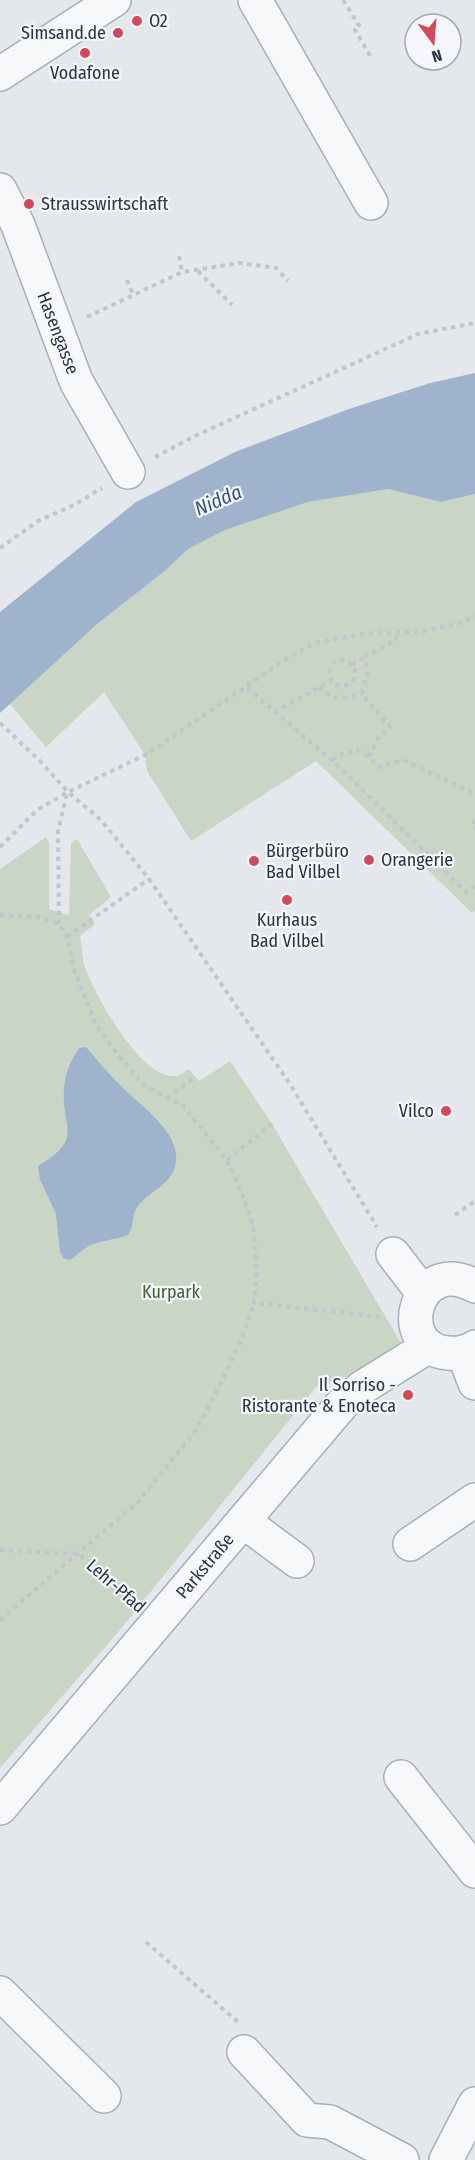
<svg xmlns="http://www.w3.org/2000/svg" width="475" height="2160" font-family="'Fira Sans Condensed',sans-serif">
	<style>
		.green { fill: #c9d6c5 }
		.water { fill: #9fb4cc }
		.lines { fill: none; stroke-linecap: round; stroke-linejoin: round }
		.minor-casing { stroke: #a9aeb7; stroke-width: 36 }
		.path { stroke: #c2c5cb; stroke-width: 4; stroke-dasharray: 4.5 4.5; stroke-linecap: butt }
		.minor { stroke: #f7f8fa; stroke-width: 33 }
		.poi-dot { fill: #d1495b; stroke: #f4f6f9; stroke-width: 2 }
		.labels { text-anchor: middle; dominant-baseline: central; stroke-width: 4.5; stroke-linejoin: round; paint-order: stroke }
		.poi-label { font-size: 18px; fill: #2b3445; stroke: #f4f6f9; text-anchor: start }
		.street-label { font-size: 18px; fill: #2b3445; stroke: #f4f6f9 }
		.park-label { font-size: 18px; fill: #3f6138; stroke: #f4f6f9 }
		.water-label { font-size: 20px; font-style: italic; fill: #34527a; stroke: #f4f6f9 }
	</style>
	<rect width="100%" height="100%" fill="#e4e7ec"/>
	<!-- green -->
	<path class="green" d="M388,489L441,502L475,494V911L472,913L316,761L191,841L147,771L145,755L104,692L46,747L9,703L96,625L166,570L188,549L225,530L308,502Z
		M46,837L49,843V909L69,915L71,843L77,839L111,897L89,915L95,924L80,936C82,946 82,959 85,968C96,996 139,1076 173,1076C178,1077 184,1072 189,1069L199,1081L230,1061L272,1124L408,1355L316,1387L119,1631L0,1768V869Z"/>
	<!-- water -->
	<path class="water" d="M475,373V494L441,502L388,489L308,502L225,530L188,549L166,570L96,625L0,713V612L136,502L235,452L346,410L430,383Z
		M86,1047C97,1060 108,1073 120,1085C140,1106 187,1135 174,1170C168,1185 148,1193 138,1206C131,1214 135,1225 128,1235C115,1240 101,1240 89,1246C80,1250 77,1257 69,1260L63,1258L60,1252L56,1214L40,1180L38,1166C85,1138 61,1129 64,1088C65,1073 71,1060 79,1048Z"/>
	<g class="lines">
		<defs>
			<path id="minor" d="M255,0L371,203
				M0,74L114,0
				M0,190L18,225L76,381L128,472
				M393,1254L423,1293
				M475,1286C414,1253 392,1349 448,1353C458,1354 467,1353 475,1347
				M463,1352L475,1383
				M243,1521L297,1561
				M410,1544L475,1500
				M401,1777L475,1871
				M0,1808L343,1403L363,1387L429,1346
				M0,1993L104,2096
				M244,2052L307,2120L330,2122L402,2160
				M446,2160L475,2104"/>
		</defs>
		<!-- minor casing -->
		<use href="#minor" class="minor-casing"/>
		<!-- path -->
		<path class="path" d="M343,0L360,27L355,30L372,59
			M179,256L182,272
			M198,271L232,305
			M127,280L133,295
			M87,317L182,272L240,263L276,268L288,281
			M155,457L193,437L418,334L475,323
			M0,548L38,521L74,505L102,488
			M329 673a13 13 0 1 1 26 0a13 13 0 1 1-26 0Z
			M352,665L366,656
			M319,687C333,702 344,698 362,694
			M247,688L332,760L466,892L475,886
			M274,712L331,681
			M0,723L40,761L68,792L101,820L149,879L290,1084L377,1227
			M369,757L378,738L390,727L362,694L367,673L366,656L396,640V633
			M332,760L341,754L357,750L369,757L378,767L403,760L475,794
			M475,820L473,828H475
			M0,847L37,810L68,792L145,755L285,660L314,643L367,633L420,632L457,624L475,616
			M0,915L38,917L59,924L67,937L75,972L96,1025L115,1051L144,1085L183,1106L227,1160L243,1196L253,1226L257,1269L254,1303L384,1317
			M59,924L58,831L67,793
			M67,937L149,879
			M167,1098L195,1077
			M227,1160L272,1124
			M455,1215L475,1201
			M0,1550L79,1554L134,1602
			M0,1620L139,1501L196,1430L220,1385L242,1338L254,1303
			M146,1942L238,2022"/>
		<!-- minor -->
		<use href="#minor" class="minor"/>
	</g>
	<!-- markers -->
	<g class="poi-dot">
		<circle cx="137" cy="21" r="6"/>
		<circle cx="118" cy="33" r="6"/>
		<circle cx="85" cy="53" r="6"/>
		<circle cx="29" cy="204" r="6"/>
		<circle cx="369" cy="860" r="6"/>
		<circle cx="254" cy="861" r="6"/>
		<circle cx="287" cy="900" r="6"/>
		<circle cx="446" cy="1111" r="6"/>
		<circle cx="408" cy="1395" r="6"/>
	</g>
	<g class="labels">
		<!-- poi labels -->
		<g class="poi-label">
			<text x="149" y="21">O2</text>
			<text x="106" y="33" text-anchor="end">Simsand.de</text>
			<text x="85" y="73" text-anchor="middle">Vodafone</text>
			<text x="41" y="204">Strausswirtschaft</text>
			<text x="266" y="851">Bürgerbüro<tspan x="266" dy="21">Bad Vilbel</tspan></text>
			<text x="381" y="860">Orangerie</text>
			<text x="287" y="920" text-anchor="middle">Kurhaus<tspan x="287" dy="21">Bad Vilbel</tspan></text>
			<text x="434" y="1111" text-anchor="end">Vilco</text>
			<text x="396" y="1385" text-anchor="end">Il Sorriso -<tspan x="396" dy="21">Ristorante &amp; Enoteca</tspan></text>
		</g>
		<!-- street labels -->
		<g class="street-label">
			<text transform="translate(58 333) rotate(69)">Hasengasse</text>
			<text transform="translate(205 1566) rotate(-50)">Parkstraße</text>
			<text transform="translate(116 1586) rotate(41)">Lehr-Pfad</text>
		</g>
		<!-- park labels -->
		<g class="park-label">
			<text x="171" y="1292">Kurpark</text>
		</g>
		<!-- water labels -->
		<g class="water-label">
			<text transform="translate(218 500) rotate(-23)">Nidda</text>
		</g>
	</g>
	<!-- north arrow -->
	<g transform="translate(433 42) rotate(164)"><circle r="28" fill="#f4f6f9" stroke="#a4a8b1" stroke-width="1.5"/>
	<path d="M0-4.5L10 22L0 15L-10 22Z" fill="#d1495b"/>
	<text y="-9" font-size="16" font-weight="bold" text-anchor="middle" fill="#2b3445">N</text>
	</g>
</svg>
